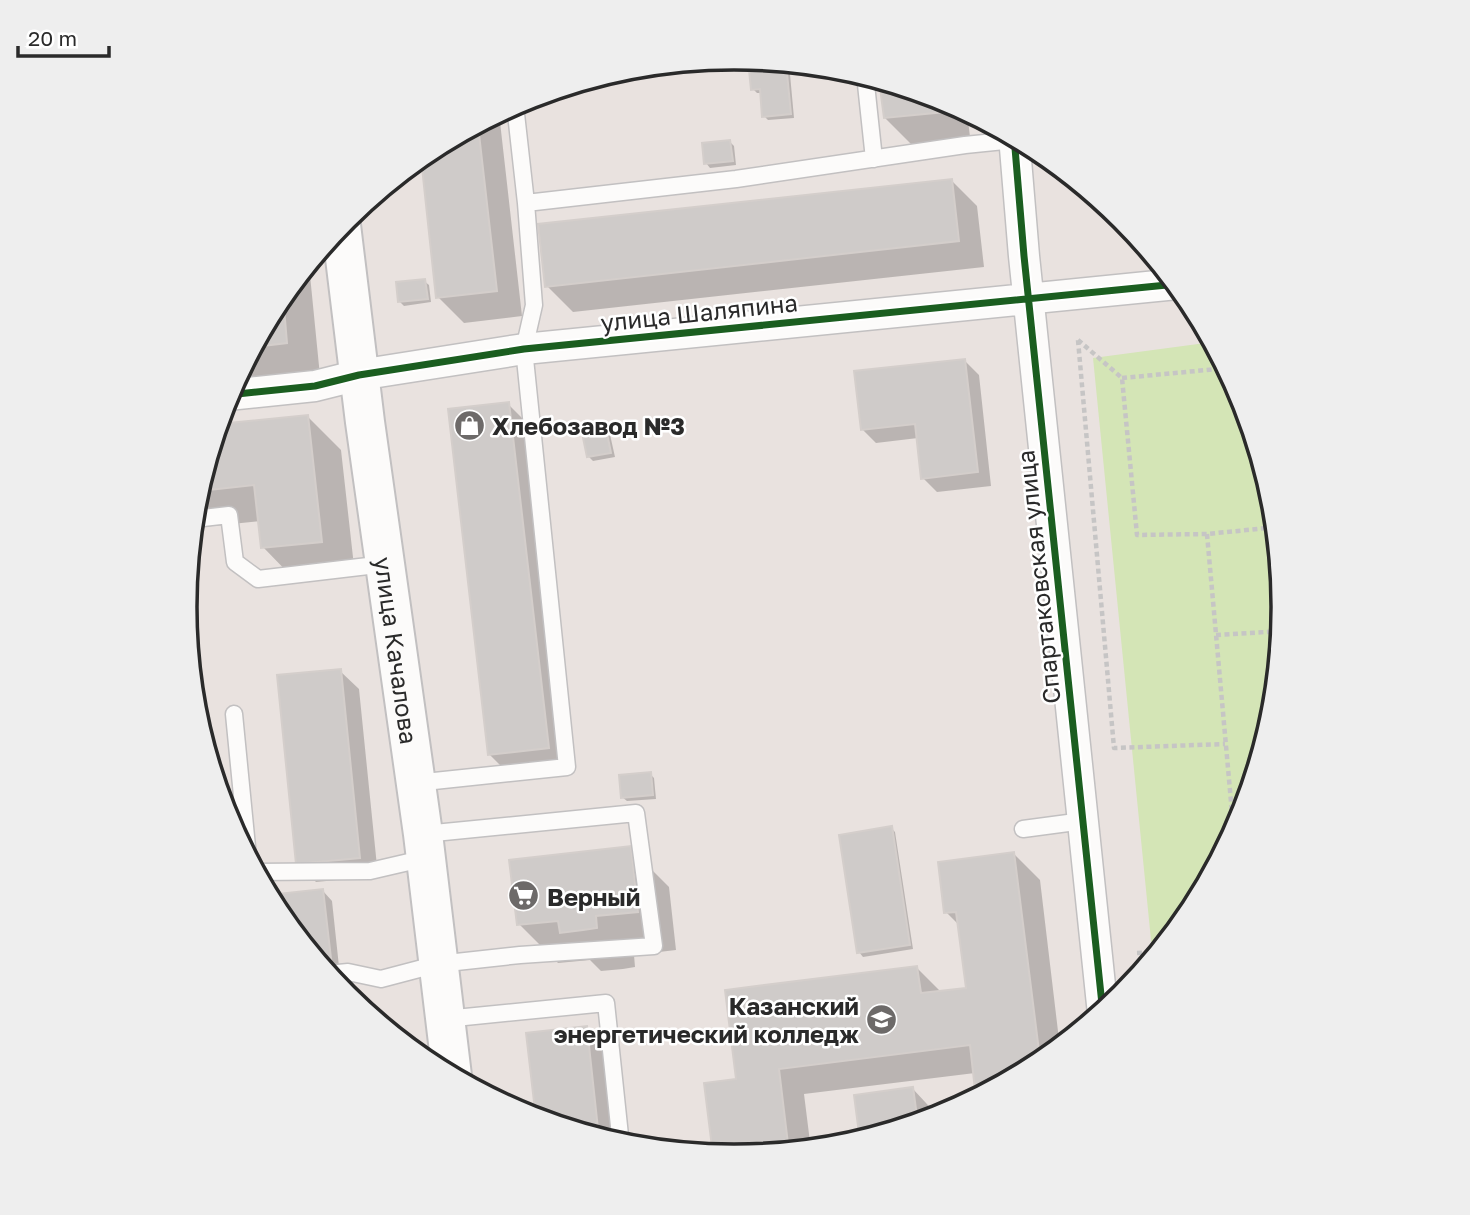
<svg xmlns="http://www.w3.org/2000/svg" width="1470" height="1215" font-family="'Golos Text',sans-serif">
	<style>
		.green { fill: #d4e5b6 }
		.shadow { fill: #0003 }
		.building { fill: #cfcbc9; stroke: #d4cecb; stroke-width: 2 }
		.lines { fill: none; stroke-linecap: round; stroke-linejoin: round }
		.lane-casing { stroke: #c2c0c1; stroke-width: 19 }
		.street-casing { stroke: #c2c0c1; stroke-width: 33 }
		.secondary-casing { stroke: #c2c0c1; stroke-width: 42 }
		.path { stroke: #c6c5c5; stroke-width: 4.5; stroke-dasharray: 5 3.5; stroke-linecap: butt }
		.lane { stroke: #fcfbfa; stroke-width: 16 }
		.street { stroke: #fcfbfa; stroke-width: 30 }
		.secondary { stroke: #fcfbfa; stroke-width: 38 }
		.cycleway-casing { stroke: #fff; stroke-width: 11 }
		.cycleway { stroke: #1b5e20; stroke-width: 7 }
		.labels { text-anchor: middle; dominant-baseline: central; stroke-width: 5; stroke-linejoin: round; paint-order: stroke }
		.street-label { font-size: 24px; fill: #2a2a2a; stroke: #fff }
		.poi-label { font-size: 24px; font-weight: bold; fill: #2a2a2a; stroke: #fff; text-anchor: start }
		.rim { fill: none; stroke: #2a2a2a; stroke-width: 3.5 }
	</style>
	<rect width="100%" height="100%" fill="#e9e2df"/>
	<!-- green -->
	<path class="green" d="M1213,342L1243,397L1274,501L1285,608L1274,715L1243,818L1192,913L1153,960L1093,358Z"/>
	<!-- shadow -->
	<path class="shadow" d="M750,59L789,63L794,118L768,120L764,116L762,93H757L753,89Z
		M881,80L946,100L967,111L970,137L911,144L885,118Z
		M499,113L522,316L464,323L438,297L422,157L430,150Z
		M730,142L734,146L736,165L710,168L706,163Z
		M951,180L977,206L984,267L573,312L547,286Z
		M309,265L320,376L233,385L278,302Z
		M424,281L429,285L431,302L404,306L400,302Z
		M965,361L979,375L991,486L937,492L923,478L918,438L876,443L862,429Z
		M508,404L534,430L574,773L515,780L489,754Z
		M308,417L341,450L355,575L296,581L263,547L260,521L193,528L196,500L218,426Z
		M605,425L609,430L615,457L593,461L589,457Z
		M340,671L359,689L378,876L316,882L298,864Z
		M650,774L654,778L656,799L627,801L622,797Z
		M891,828L895,832L913,949L863,957L859,952Z
		M630,848L669,887L676,950L634,955L635,967L623,969L601,971L590,960L558,963L519,924Z
		M1014,854L1040,880L1060,1048L1040,1065L978,1098L975,1073L804,1094L811,1150L735,1157L715,1155L706,1084L738,1080L917,968L941,992L968,989L960,926L946,912Z
		M323,891L332,901L340,976L330,977L278,913L269,896Z
		M586,1028L612,1054L622,1145L538,1119Z
		M913,1089L939,1117L861,1141L856,1097Z"/>
	<!-- building -->
	<path class="building" d="M748,59L786,63L791,114L762,117L760,89L751,90Z
		M879,80L943,99L945,112L884,118Z
		M478,125L497,291L436,298L421,158L430,150Z
		M730,140L733,161L704,164L702,143Z
		M952,179L959,241L545,287L538,224Z
		M425,279L428,299L398,302L396,282Z
		M283,296L287,343L254,347L278,302Z
		M965,359L978,472L921,479L915,424L861,430L854,371Z
		M509,402L549,748L488,755L448,409Z
		M308,415L322,542L261,548L254,485L199,491L219,424Z
		M605,423L611,453L587,457L581,428Z
		M341,669L360,858L296,864L277,675Z
		M651,772L653,795L621,798L619,775Z
		M892,826L910,945L857,953L839,835Z
		M631,846L638,912L596,916L597,928L583,930L560,933L558,921L517,925L509,860Z
		M1014,852L1039,1051L1060,1048L1040,1065L976,1099L970,1045L779,1069L789,1152L735,1157L713,1155L704,1083L736,1079L725,990L917,966L921,993L966,988L956,912L944,913L938,862Z
		M323,889L332,967L323,968L278,913L268,895Z
		M587,1026L590,1055L599,1138L536,1119L526,1033Z
		M913,1087L918,1124L860,1141L854,1095Z"/>
	<g class="lines">
		<defs>
			<path id="lane" d="M865,75L874,159
				M515,105L526,203
				M194,519L229,515L235,562L258,579L385,564
				M234,714L248,857
				M415,783L567,767L524,349L534,305L526,203L736,179L965,145L1014,140
				M1023,829L1083,821
				M256,872L370,871L426,858
				M328,974L348,972L381,979L438,964L520,955L654,946L636,813L424,834
				M445,1019L606,1003L621,1145"/>
			<path id="street" d="M1014,136L1024,256L1103,1014
				M228,395L315,386L359,375L524,349L1177,284"/>
			<g id="secondary">
				<path id="s1" d="M341,225L365,422L423,834L452,1076"/>
			</g>
		</defs>
		<!-- lane casing -->
		<use href="#lane" class="lane-casing"/>
		<!-- street casing -->
		<use href="#street" class="street-casing"/>
		<!-- secondary casing -->
		<use href="#secondary" class="secondary-casing"/>
		<!-- path -->
		<path class="path" d="M1078,340L1114,748L1225,744
			M1078,340L1122,378L1137,535L1207,534L1277,527
			M1122,378L1228,368
			M1207,534L1234,835
			M1216,635L1282,631
			M1233,825L1240,824
			M1137,953L1160,952"/>
		<!-- lane -->
		<use href="#lane" class="lane"/>
		<!-- street -->
		<use href="#street" class="street"/>
		<!-- secondary -->
		<use href="#secondary" class="secondary"/>
		<defs>
			<path id="cycleway" d="M1014,136L1024,256L1103,1014
				M228,395L315,386L359,375L524,349L1177,284"/>
		</defs>
		<!-- cycleway casing -->
		<use href="#cycleway" class="cycleway-casing"/>
		<!-- cycleway -->
		<use href="#cycleway" class="cycleway"/>
	</g>
	<!-- icons -->
	<defs>
		<symbol id="shop-disc" viewBox="-11 -11 22 22"><circle r="9.5" fill="#6d6a69" stroke="#fff"/><path d="M-5-2.5h2.3a2.7 3.5 0 0 1 5.4 0H5L5.5 6h-11ZM-1.5-2.5h3a1.5 2.3 0 0 0-3 0Z" fill="#fff"/></symbol>
		<symbol id="supermarket-disc" viewBox="-11 -11 22 22"><circle r="9.5" fill="#6d6a69" stroke="#fff"/><path d="M-6-5.5h2.5l.6 2H6L4.5 2H-2.5L-4.4-4H-6ZM-1.5 3.2a1.3 1.3 0 1 0 .1 0ZM3 3.2a1.3 1.3 0 1 0 .1 0Z" fill="#fff"/></symbol>
		<symbol id="university-disc" viewBox="-11 -11 22 22"><circle r="9.5" fill="#6d6a69" stroke="#fff"/><path d="M0-5L7-2L0 1L-7-2ZM-4 1L0 2.5L4 1V4Q0 6-4 4Z" fill="#fff"/></symbol>
	</defs>
	<g fill-rule="evenodd">
		<use href="#shop-disc" x="452" y="408" width="35" height="35"/>
		<use href="#supermarket-disc" x="506" y="878" width="35" height="35"/>
		<use href="#university-disc" x="864" y="1002" width="35" height="35"/>
	</g>
	<g class="labels">
		<!-- street labels -->
		<g class="street-label">
			<text transform="translate(699 312) rotate(-6)">улица Шаляпина</text>
			<text transform="translate(1038 577) rotate(-96)">Спартаковская улица</text>
			<text stroke="none"><textPath href="#s1" startOffset="429">улица Качалова</textPath></text>
		</g>
		<!-- poi labels -->
		<g class="poi-label">
			<text x="492" y="425">Хлебозавод №3</text>
			<text x="547" y="896">Верный</text>
			<text x="859" y="1005" text-anchor="end">Казанский<tspan x="859" dy="28">энергетический колледж</tspan></text>
		</g>
	</g>
	<!-- crop -->
	<path d="M0 0H1470V1215H0ZM197 607a537 537 0 1 1 1074 0a537 537 0 1 1-1074 0Z" fill="#eee" fill-rule="evenodd"/>
	<path class="rim" d="M197 607a537 537 0 1 1 1074 0a537 537 0 1 1-1074 0Z"/>
	<!-- scale -->
	<path d="M18 46v10h91v-10" fill="none" stroke="#2a2a2a" stroke-width="3.5"/>
	<text x="28" y="46" font-size="21" fill="#2a2a2a" stroke="#ffffff" stroke-width="5" paint-order="stroke">20 m</text>
</svg>
